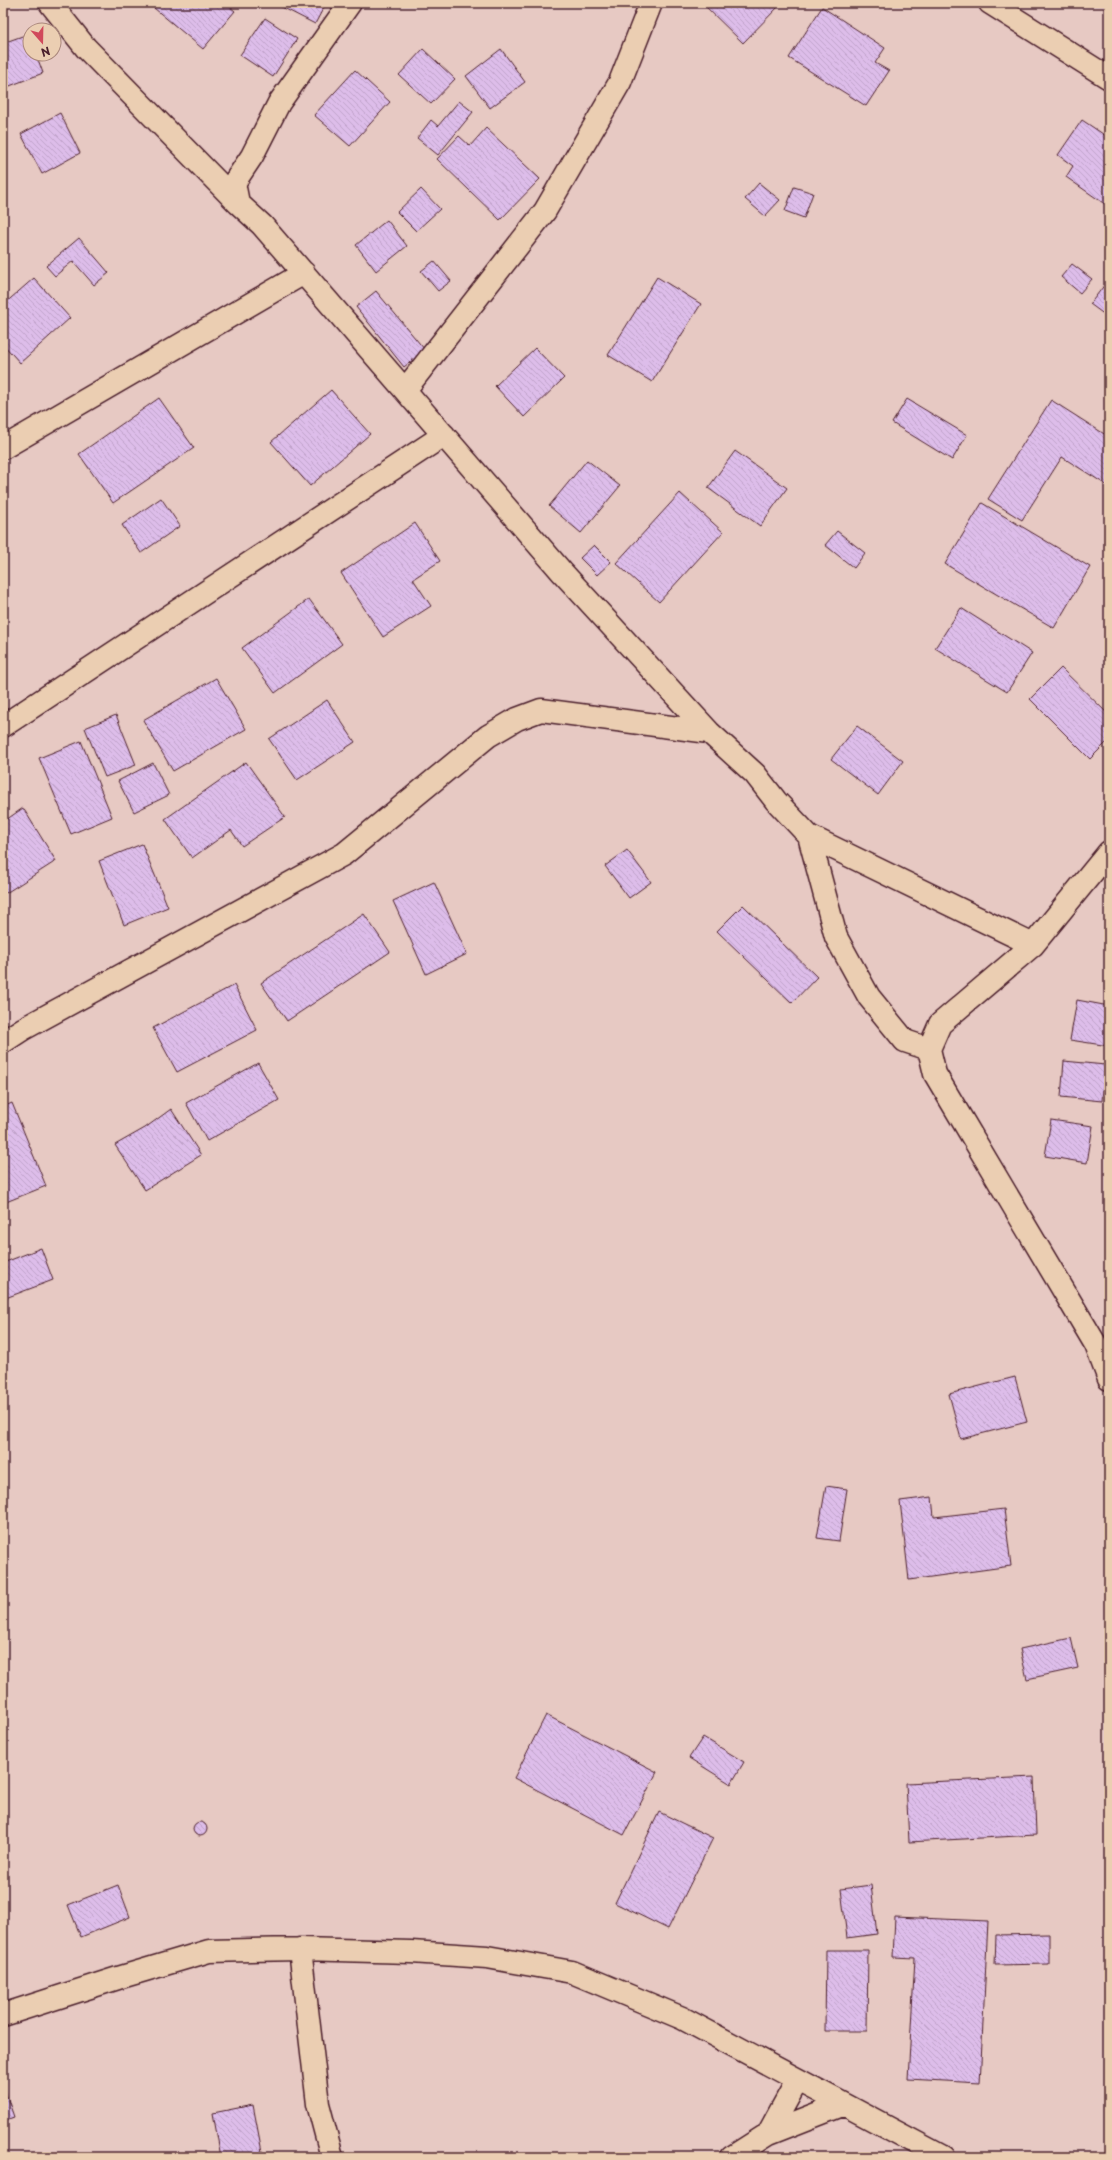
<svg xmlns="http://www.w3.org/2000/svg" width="1112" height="2160" font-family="'Playpen Sans',sans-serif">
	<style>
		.building { fill: url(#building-back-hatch); stroke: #4a1f2b }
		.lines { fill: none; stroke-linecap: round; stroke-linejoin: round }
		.minor-casing { stroke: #4a1f2b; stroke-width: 25 }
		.minor { stroke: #ebceb2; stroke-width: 22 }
	</style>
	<defs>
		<pattern id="building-back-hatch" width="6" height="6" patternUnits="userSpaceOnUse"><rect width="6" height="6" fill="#ddbdea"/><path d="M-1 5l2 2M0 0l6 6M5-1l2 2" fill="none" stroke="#bfa2c9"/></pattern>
	</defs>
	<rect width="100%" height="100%" fill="#e7c9c3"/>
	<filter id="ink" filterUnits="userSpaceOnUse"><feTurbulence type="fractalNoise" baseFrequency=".025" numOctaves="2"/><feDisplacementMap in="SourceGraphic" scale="8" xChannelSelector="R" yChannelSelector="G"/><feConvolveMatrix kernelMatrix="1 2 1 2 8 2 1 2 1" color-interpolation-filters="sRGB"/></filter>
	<g filter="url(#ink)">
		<!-- building -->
		<path class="building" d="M148,3H225L235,11L203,49Z
			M274,3H326L315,24Z
			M702,3H776L779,6L743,43Z
			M822,7L885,48L875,63L889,71L866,106L789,58Z
			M265,18L297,39L273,77L240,55Z
			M28,34L30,54H36L43,73L7,87L3,75V43Z
			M423,49L455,79L431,104L399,75Z
			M501,49L525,82L490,108L466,76Z
			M355,70L390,102L350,146L314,115Z
			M459,101L473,112L438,155L417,138L431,120L438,126Z
			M60,113L80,153L42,174L21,134Z
			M1082,120L1109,138V207L1066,177L1073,166L1058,155Z
			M486,128L540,179L500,220L437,159L459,136L470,146Z
			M759,183L780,200L765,216L745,199Z
			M794,187L813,193L804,218L785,211Z
			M421,189L440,209L416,231L397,212Z
			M387,220L407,246L376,271L356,245Z
			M79,238L109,273L94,285L73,261L55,276L46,266Z
			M434,261L451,281L438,291L421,271Z
			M1072,264L1092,279L1080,293L1061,277Z
			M657,277L701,304L652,382L608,355Z
			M34,278L70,318L20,363L3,344V305Z
			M1106,283L1109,285V318L1090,304Z
			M376,291L425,350L404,367L356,307Z
			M535,348L564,378L524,417L495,386Z
			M331,390L370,434L310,486L271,442Z
			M159,398L194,448L113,503L79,454Z
			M907,399L967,435L952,460L892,423Z
			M1051,400L1109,437V484L1108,486L1062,457L1022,520L988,499Z
			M735,451L787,488L760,526L708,488Z
			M587,460L620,486L581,533L549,506Z
			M680,493L723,532L659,602L616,563Z
			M161,498L180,526L141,553L122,525Z
			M982,503L1090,567L1054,628L945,564Z
			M415,523L440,561L413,579L431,606L383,637L341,573Z
			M837,531L865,553L854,568L825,545Z
			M594,545L611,562L597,575L580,558Z
			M309,599L342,644L275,693L242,648Z
			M961,608L1032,653L1007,692L935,648Z
			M1061,668L1109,715V740L1090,759L1030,699Z
			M216,678L246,729L173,771L143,720Z
			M327,700L355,742L297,780L269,739Z
			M116,715L136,765L105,777L85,728Z
			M857,726L903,761L878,795L831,759Z
			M81,741L112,817L71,834L39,758Z
			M246,762L285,817L242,846L231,830L192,858L165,819Z
			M153,763L169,795L134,812L118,781Z
			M23,808L56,861L6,893L3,889V822Z
			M142,844L168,907L124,925L99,861Z
			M627,850L651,882L629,898L605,866Z
			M434,882L467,954L426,974L393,901Z
			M743,905L817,977L792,1003L717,931Z
			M364,914L390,952L287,1021L261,983Z
			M234,985L257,1030L177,1072L153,1028Z
			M1077,1000L1109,1006V1046L1070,1040Z
			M1064,1061L1105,1065L1102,1101L1061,1097Z
			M258,1063L279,1100L207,1141L186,1103Z
			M12,1103L46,1186L6,1202L3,1194V1107Z
			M171,1109L201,1155L145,1190L115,1145L145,1128Z
			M1051,1120L1093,1126L1087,1163L1045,1156Z
			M41,1248L53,1280L3,1299V1263Z
			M1015,1377L1027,1422L961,1439L949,1394Z
			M826,1486L847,1489L839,1541L817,1538Z
			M932,1497L934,1517L1004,1509L1011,1566L909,1580L900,1501Z
			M1071,1638L1078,1668L1027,1679L1020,1649Z
			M546,1715L657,1772L624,1835L514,1778Z
			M703,1737L744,1762L731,1784L689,1758Z
			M1034,1777L1036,1835L909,1842L906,1783Z
			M659,1812L713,1838L668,1929L615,1903Z
			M193 1829a7 7 0 1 1 14 0a7 7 0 1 1-14 0Z
			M118,1885L130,1917L81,1937L68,1905Z
			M871,1885L877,1934L847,1938L841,1889Z
			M895,1917L988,1921L980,2083L908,2079L915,1958L893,1957Z
			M1049,1934V1964L995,1965L996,1935Z
			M826,1950H868L867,2031H825Z
			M3,2085L14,2117L3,2121Z
			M253,2105L263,2157H221L213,2113Z"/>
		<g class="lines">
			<defs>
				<path id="minor" d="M50,3L86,48L238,203
					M350,3L279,103L252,156L234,183L238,203L262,225L562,572L709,732L755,774L776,801L809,836L836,937L869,997L905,1041L929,1049
					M990,3L1109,78
					M405,390L545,211L620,82L651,3
					M3,448L304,273
					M3,726L444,435
					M809,836L1033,945
					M1109,852L1033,945L940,1024L929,1049L935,1074L1096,1345L1109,1379
					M3,1042L23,1029L344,854L488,736L517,719L541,710L709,732
					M300,1949L318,2104L332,2157
					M3,2015L118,1978L209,1951L300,1949L411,1952L487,1957L572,1972L682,2018L943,2157
					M768,2134L797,2081
					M732,2157L768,2134L842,2105"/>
			</defs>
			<!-- minor casing -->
			<use href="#minor" class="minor-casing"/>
			<!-- minor -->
			<use href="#minor" class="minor"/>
		</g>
	</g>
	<!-- margin -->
	<rect width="1112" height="2160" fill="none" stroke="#ebceb2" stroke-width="16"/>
	<rect x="8" y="8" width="1096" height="2144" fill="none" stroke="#4a1f2b" stroke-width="1.5" filter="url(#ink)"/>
	<!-- north arrow -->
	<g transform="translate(42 42) rotate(160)"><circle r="19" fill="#ebceb2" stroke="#ab887c"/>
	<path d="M0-3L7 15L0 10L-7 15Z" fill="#d1495b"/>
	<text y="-6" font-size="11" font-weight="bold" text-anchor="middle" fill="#4a1f2b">N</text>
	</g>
</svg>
